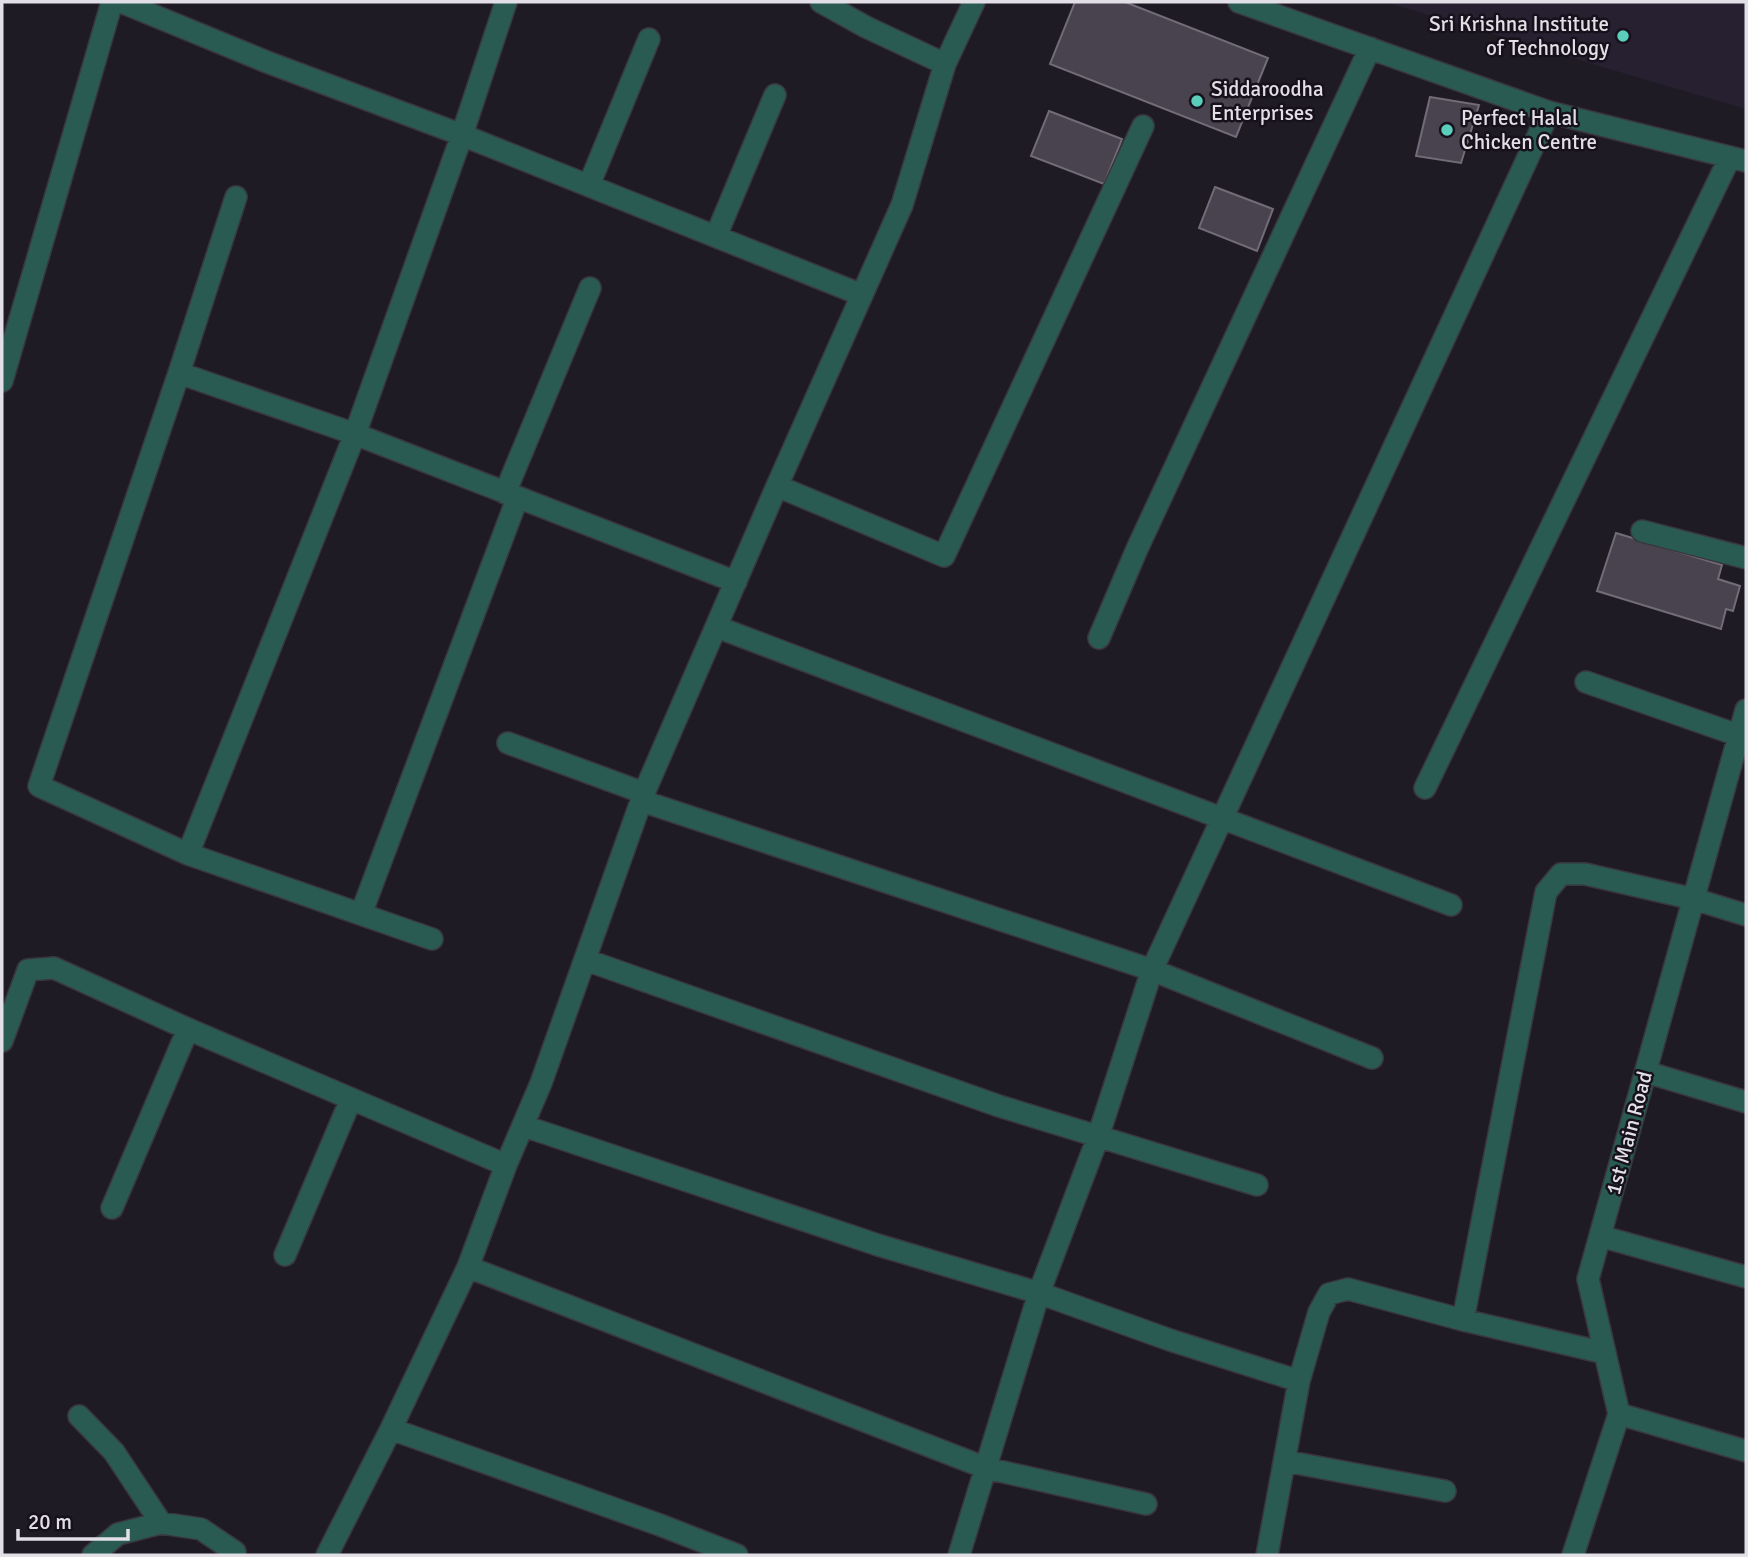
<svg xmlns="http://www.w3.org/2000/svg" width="1748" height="1557" font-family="Signika,sans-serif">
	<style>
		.built { fill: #262030 }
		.building { fill: #48434f; stroke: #726c79; stroke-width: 2 }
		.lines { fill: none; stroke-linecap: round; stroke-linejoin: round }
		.minor-casing { stroke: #3a3640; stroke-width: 24 }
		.minor { stroke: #295b52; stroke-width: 21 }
		.poi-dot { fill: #5bcebb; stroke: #16111b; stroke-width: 2.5 }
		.labels { text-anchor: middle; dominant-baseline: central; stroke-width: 5; stroke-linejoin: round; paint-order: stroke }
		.poi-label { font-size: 21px; fill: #e2dfe7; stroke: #16111b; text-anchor: start }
		.street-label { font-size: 21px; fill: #e2dfe7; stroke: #16111b }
	</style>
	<rect width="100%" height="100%" fill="#1f1b25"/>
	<!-- built -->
	<path class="built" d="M1385,2H1746V109L1616,71Z"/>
	<!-- building -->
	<path class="building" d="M1075,2H1125L1268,58L1236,137L1050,64Z
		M1075,2H1125L1268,58L1236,137L1050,64Z
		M1430,97L1479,105L1461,163L1416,156Z
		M1049,111L1122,139L1104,184L1031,156Z
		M1215,187L1273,209L1257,251L1199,228Z
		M1616,533L1722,565L1718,579L1740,586L1733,611L1726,609L1721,629L1597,591Z"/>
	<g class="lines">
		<defs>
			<path id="minor" d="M121,2L267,62L462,135L862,295
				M821,2L866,27L945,64
				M1239,2L1549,112L1746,161
				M589,185L649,39
				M236,197L179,373L39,786L188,854L432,939
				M716,236L775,95
				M179,373L355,434L736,582
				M2,381L112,2
				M777,486L944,556L1143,126
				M505,493L590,288
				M1642,531L1746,558
				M717,627L1451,905
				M1099,638L1137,549L1370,48
				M1586,682L1746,738
				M508,743L644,793
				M1425,788L1730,157
				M642,801L1152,970L1372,1058
				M188,854L355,434L462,135L506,2
				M361,914L517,499
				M586,960L999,1106L1257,1185
				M2,1041L28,970L54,968L188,1029L506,1165
				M1646,1072L1746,1102
				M524,1126L878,1245L1039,1293L1170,1340L1299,1381L1319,1312L1329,1294L1348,1289L1463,1320L1605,1353
				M112,1208L188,1029
				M1600,1236L1746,1277
				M285,1255L351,1099
				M468,1267L986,1468L1146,1504
				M1463,1320L1546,892L1561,874H1585L1694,899L1746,915
				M1619,1414L1746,1451
				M79,1416L114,1452L161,1523
				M391,1429L660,1525L737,1555
				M1285,1461L1445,1491
				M93,1555L118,1534L161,1523L201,1529L235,1552
				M327,1555L391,1429L468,1267L506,1165L541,1083L644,793L777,486L902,205L945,64L974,2
				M959,1555L1039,1293L1098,1137L1152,970L1549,112
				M1267,1555L1299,1381
				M1573,1555L1619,1414L1588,1279L1746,710"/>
		</defs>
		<!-- minor casing -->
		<use href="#minor" class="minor-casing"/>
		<!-- minor -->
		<use href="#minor" class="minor"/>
	</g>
	<!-- markers -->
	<g class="poi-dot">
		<circle cx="1623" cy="36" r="7"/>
		<circle cx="1197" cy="101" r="7"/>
		<circle cx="1447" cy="130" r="7"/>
	</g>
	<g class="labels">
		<!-- poi labels -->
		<g class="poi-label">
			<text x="1609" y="24" text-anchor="end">Sri Krishna Institute<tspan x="1609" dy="24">of Technology</tspan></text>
			<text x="1211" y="89">Siddaroodha<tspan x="1211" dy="24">Enterprises</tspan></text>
			<text x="1461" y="118">Perfect Halal<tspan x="1461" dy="24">Chicken Centre</tspan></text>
		</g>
		<!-- street labels -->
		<g class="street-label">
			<text transform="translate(1629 1133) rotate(-75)">1st Main Road</text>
		</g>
	</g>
	<!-- border -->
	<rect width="1748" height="1557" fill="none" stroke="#e2dfe7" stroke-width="7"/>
	<!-- scale -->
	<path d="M18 1529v10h110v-10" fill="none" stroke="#e2dfe7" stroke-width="3.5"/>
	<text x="28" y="1529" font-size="21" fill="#e2dfe7" stroke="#16111b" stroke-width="5" paint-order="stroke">20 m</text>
</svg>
